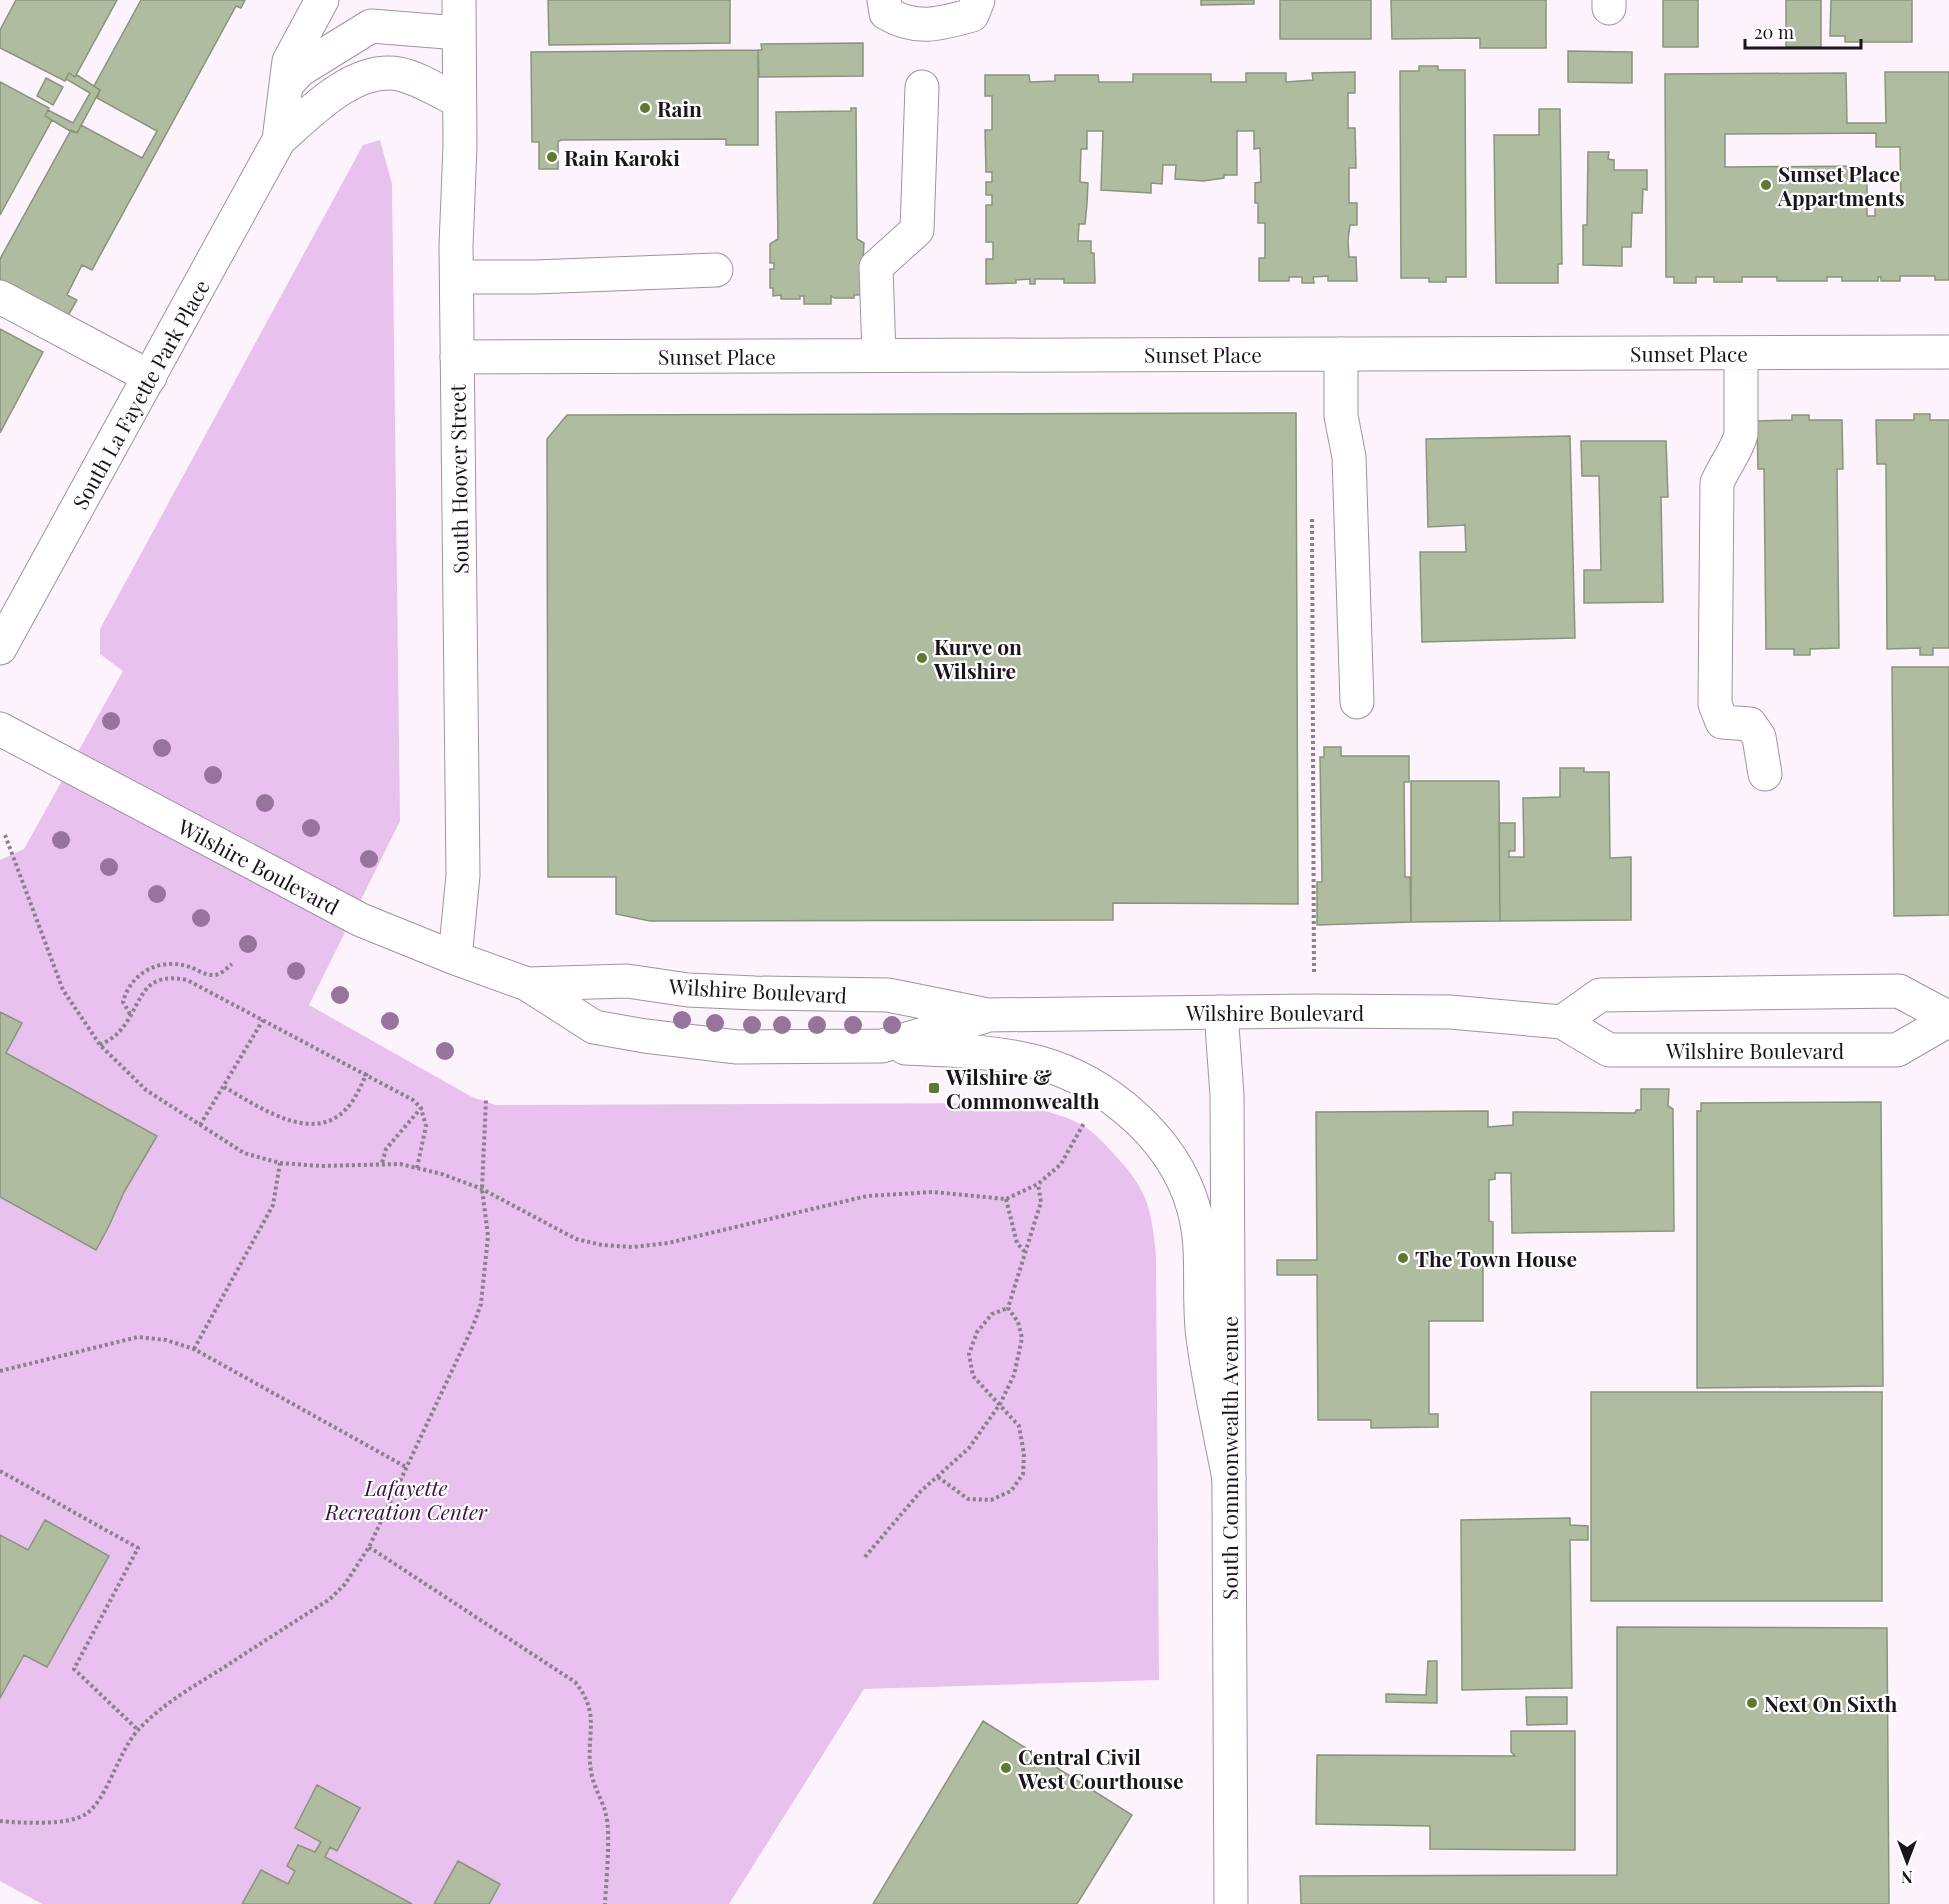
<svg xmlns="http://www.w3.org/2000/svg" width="1949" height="1904" font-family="'Playfair Display',serif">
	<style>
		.green { fill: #e8c1ef }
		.building { fill: #b0bca0; stroke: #89957a; stroke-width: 1.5; fill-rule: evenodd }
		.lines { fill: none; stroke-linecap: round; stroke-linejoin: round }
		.minor-casing { stroke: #a390a7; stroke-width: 35 }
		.major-casing { stroke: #a390a7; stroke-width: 35 }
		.path { stroke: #89818a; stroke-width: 4; stroke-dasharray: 3 3; stroke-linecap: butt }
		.minor { stroke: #fff; stroke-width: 33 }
		.major { stroke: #fff; stroke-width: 33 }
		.tree { fill: #96749c }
		.poi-dot { fill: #5e7a2e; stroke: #fff; stroke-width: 2 }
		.labels { text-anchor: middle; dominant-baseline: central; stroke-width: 4.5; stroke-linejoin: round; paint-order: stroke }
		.poi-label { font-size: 21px; font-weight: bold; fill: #1b141c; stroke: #fff; text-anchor: start }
		.street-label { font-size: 21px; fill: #1b141c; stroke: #fff }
		.park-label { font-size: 21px; font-style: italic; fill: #420c4c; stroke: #fff }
	</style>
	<rect width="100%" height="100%" fill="#fcf3fd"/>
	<!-- green -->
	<path class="green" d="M380,140L392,184L400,821L309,1005L472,1097L496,1105L1004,1103C1029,1108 1058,1112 1080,1124C1093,1131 1102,1141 1112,1152C1147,1189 1151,1205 1156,1255L1159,1680L864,1689L729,1904H42L0,1881V860L24,849L123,671L100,654V629L363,145Z"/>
	<!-- building -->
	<path class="building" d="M16,0H117L75,77L69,73L65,81L0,48V30Z
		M141,0H245L241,8L236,6L92,270L82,265L67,295L77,300L66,319L0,291V259L71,130L77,133L81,125L142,158L157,131L97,98L100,90L94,86Z
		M548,0H730V43L549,45Z
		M1201,0H1254V4L1201,5Z
		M1280,0H1371V39H1280Z
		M1391,0H1546V48H1480V38L1392,39Z
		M1663,0H1698V47H1663Z
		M1786,0H1821V47H1786Z
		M1831,0H1912V42H1845V36H1830Z
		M863,43V76L759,77L758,50H762L761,44Z
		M758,50V145H726V139L561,140L558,142V169H539V142H532L531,52Z
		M1568,51L1632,52V83L1568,82Z
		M1419,66H1438V70H1465L1466,277H1446V282H1429V278H1401L1400,71H1419Z
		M1355,72V93H1348V128H1355L1356,168H1349V203H1357V225H1350L1348,240L1349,257H1356L1357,281H1328V276L1313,277L1314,283H1302V277H1289V281H1259V258H1265V223H1258V203H1255V183L1261,182L1260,148L1254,149V131H1237V175H1224V178L1203,181L1175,179L1176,165H1163L1162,184L1151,183V193L1101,190L1103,131H1087V149H1081L1080,182L1088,183L1087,204L1085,224H1079L1078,241H1091V253H1094L1095,283H1064V279H1035V284H1030V279L1016,280V283L986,284V259H993V242H986V205H992V195H986V182H992V172H986L985,130H992V96H985V75H1029L1030,82L1055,81V75H1098L1099,82H1133V74H1211V82H1246V73H1286V82L1313,80L1312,73Z
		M1885,72H1949V280H1935V276H1900V281H1881V277H1878V281H1842V277H1827V281H1777V277H1742V282H1714V277H1696V283H1674V277H1666L1665,74L1846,73L1847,123H1886ZM1876,133V147H1900L1901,202H1875V216H1867V166L1725,167V134Z
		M69,73L75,77L77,75L100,90L77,133L70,131L45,116L48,110L73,123L90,93L66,79Z
		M46,78L63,87L53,105L37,96Z
		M0,82L49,108L45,116L52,120L0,215Z
		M851,108H856L857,239L864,243L861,295H854V298H834L831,296V304H804V296H800V299H781V295L773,296V288H770V269H774V263H770V244L778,239L776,112L851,111Z
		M1539,109H1560L1562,264H1558V283H1496L1494,135H1539Z
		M1588,152H1609L1608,159L1614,160V170H1647V190L1643,189L1642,213H1632L1631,247H1622V266L1583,265V225H1587Z
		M0,329L43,352L0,433Z
		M1296,413L1298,904L1113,903V920L650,921L616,914V877H548L547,439L567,415Z
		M1914,414H1930V420H1949V648H1933V655H1920V648L1887,649L1886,464H1877L1876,420H1914Z
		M1792,415H1809V420H1842L1843,469H1837L1839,648L1810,649V655H1794V649H1766L1764,469H1758L1757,421L1792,420Z
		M1570,436L1575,638L1422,642L1420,552H1466L1465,525L1428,527L1426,439Z
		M1581,441H1666L1668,497H1661L1663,602L1584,603V570H1601L1599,476H1582Z
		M1892,667H1949V915L1894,916Z
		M1324,747H1341V756H1409V782H1404L1405,877H1410L1411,922L1317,925V882H1322L1320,757H1324Z
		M1560,768H1584V772H1609L1610,858L1631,857V920L1500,921L1499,823H1515V851H1509V857H1524L1523,798L1560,797Z
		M1411,781H1499L1500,921L1411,922Z
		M0,1012L22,1023L6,1053L157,1136L124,1192L109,1226L96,1250L0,1197Z
		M1641,1089H1669L1668,1106L1673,1109L1674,1231L1512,1233L1511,1173H1495V1179L1489,1180V1221L1493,1222V1257L1483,1258V1321H1429V1414H1438V1427L1371,1428V1420H1318L1317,1275H1277V1260H1317L1316,1112L1488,1111V1127L1513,1125V1112L1635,1113L1636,1110H1641Z
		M1881,1102L1883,1386L1697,1388V1111H1701V1103Z
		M1591,1392H1882V1601H1591Z
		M1570,1518V1525L1588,1526V1540H1570L1572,1688L1462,1690L1461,1520Z
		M45,1520L109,1556L47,1667L24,1655L0,1698V1535L28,1550Z
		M1617,1627L1887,1628L1889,1904H1301L1300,1876L1617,1875Z
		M1428,1661H1437V1703L1386,1702V1694L1426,1695Z
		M1526,1697H1567V1724L1527,1725Z
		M983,1721L1132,1815L1077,1904H873Z
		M1511,1731H1575V1850L1430,1849V1826L1316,1824L1317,1755L1515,1756L1511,1752Z
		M317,1785L360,1808L337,1851L330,1847L325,1857L412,1904H242L261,1870L288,1884L295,1871L287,1866L298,1845L315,1852L321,1842L295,1828Z
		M458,1861L500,1884L489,1904H434Z"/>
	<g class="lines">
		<defs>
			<path id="minor" d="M884,0L886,13C916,31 940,24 972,15L978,0
				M1609,0V8
				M279,140L289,61L322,0
				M457,277H535L716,270
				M0,297L150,377
				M1741,353V434C1737,451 1724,466 1717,483L1715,704L1722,722L1750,724L1759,737L1765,774
				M1341,354V416L1349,457L1357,702
				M879,355L876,267L917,230L922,87
				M457,357L1949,352
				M0,648L279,140C310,113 353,66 399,74C419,78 440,92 459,101
				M1221,1012L1227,1095L1231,1904"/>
			<path id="major" d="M287,84L300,70L371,26L459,33
				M0,729L361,920L455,958L527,984L594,1027L645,1036L737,1047L882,1046L983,1017
				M455,958L463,875L456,246L460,146L459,0
				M527,984L627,981L688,990L755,993L888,995L987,1015L1314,1011L1450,1012L1562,1022L1609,1050H1897L1949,1020
				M1562,1022L1600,995L1899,991L1949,1018
				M905,1048C950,1050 996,1051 1040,1063C1107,1082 1173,1138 1193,1206C1206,1249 1197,1293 1203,1337C1209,1384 1220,1432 1229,1479"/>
		</defs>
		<!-- minor casing -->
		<use href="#minor" class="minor-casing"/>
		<!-- major casing -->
		<use href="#major" class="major-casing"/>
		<!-- path -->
		<path class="path" d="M1312,519L1314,974
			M5,835L63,990L100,1045L146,1090L244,1153L280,1163L321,1166L400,1164L442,1174L482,1189L576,1239L602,1245L633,1247L668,1243L867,1196L933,1192L1006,1199L1038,1184L1061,1164L1084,1123
			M130,1014L123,1002C131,972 160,957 190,967C196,969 205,975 212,975C220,976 226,969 232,964
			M100,1045C105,1042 112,1039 116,1035C144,1008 136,970 187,980L413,1100L421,1108L386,1149L382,1163
			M224,1087C260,1107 318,1150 352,1102C358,1093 362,1083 367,1073
			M200,1125L263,1020
			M417,1168L426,1126L421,1108
			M1006,1199L1017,1243L1024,1251
			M194,1349L273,1205L280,1163
			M0,1371L138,1337L166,1340L194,1349L406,1467
			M0,1471L138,1548L74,1669L138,1730
			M938,1477L968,1499L991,1500L1011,1491L1023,1474L1024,1454L1019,1426L973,1376L969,1354L977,1332L992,1314L1008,1308
			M369,1547L575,1682C602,1715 585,1735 591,1771C593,1787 603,1800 606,1815C611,1833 606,1883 605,1904
			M865,1557L921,1491L969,1448L1000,1404L1014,1375L1022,1338L1018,1322L1008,1308L1041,1202L1038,1184
			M0,1821C21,1823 67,1826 86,1814C107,1800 118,1752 138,1730C161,1705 194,1686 223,1668C258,1645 294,1622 330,1599L345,1584L369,1547L473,1326L481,1304L488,1236L482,1189L486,1099"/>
		<!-- minor -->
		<use href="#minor" class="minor"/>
		<!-- major -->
		<use href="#major" class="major"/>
	</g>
	<!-- trees -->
	<g class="tree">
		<circle cx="111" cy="721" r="9"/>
		<circle cx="162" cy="748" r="9"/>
		<circle cx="213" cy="775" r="9"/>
		<circle cx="265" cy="803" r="9"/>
		<circle cx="311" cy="828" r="9"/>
		<circle cx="61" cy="840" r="9"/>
		<circle cx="369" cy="859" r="9"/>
		<circle cx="109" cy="867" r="9"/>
		<circle cx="157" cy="894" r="9"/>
		<circle cx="201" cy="918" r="9"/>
		<circle cx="248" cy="944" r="9"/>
		<circle cx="296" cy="971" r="9"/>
		<circle cx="340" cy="995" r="9"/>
		<circle cx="682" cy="1020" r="9"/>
		<circle cx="390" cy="1021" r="9"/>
		<circle cx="715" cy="1023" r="9"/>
		<circle cx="752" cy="1025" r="9"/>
		<circle cx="782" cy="1025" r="9"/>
		<circle cx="817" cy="1025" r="9"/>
		<circle cx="853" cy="1025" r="9"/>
		<circle cx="892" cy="1025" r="9"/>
		<circle cx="445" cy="1051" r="9"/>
	</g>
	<!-- markers -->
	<g class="poi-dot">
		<circle cx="645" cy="108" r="6"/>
		<circle cx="552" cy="157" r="6"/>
		<circle cx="1766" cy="185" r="6"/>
		<circle cx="922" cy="658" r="6"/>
		<rect x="928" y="1082" width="12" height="12" rx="3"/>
		<circle cx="1403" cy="1258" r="6"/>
		<circle cx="1752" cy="1703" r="6"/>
		<circle cx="1006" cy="1768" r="6"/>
	</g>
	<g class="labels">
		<!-- poi labels -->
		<g class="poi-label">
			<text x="657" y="108">Rain</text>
			<text x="564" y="157">Rain Karoki</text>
			<text x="1778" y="173">Sunset Place<tspan x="1778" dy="24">Appartments</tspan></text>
			<text x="934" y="646">Kurve on<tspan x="934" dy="24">Wilshire</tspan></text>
			<text x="946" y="1076">Wilshire &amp;<tspan x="946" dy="24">Commonwealth</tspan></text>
			<text x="1415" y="1258">The Town House</text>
			<text x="1764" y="1703">Next On Sixth</text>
			<text x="1018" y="1756">Central Civil<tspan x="1018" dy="24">West Courthouse</tspan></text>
		</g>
		<!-- street labels -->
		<g class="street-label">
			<text x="1689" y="353">Sunset Place</text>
			<text x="1203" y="354">Sunset Place</text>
			<text x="717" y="356">Sunset Place</text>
			<text transform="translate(140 394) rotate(-61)">South La Fayette Park Place</text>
			<text transform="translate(458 479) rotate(-91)">South Hoover Street</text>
			<text transform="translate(259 866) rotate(28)">Wilshire Boulevard</text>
			<text transform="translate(758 990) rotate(3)">Wilshire Boulevard</text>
			<text x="1275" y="1012">Wilshire Boulevard</text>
			<text x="1755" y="1050">Wilshire Boulevard</text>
			<text transform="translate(1229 1458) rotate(-90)">South Commonwealth Avenue</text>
		</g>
		<!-- park labels -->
		<g class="park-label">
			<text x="406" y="1487">Lafayette<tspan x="406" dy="24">Recreation Center</tspan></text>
		</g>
	</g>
	<!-- north arrow -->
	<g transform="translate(1907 1862) rotate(180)" stroke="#ffffff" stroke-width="4.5" paint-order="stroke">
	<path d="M0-4.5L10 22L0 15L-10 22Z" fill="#1b141c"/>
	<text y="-9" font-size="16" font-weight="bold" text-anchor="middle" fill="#1b141c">N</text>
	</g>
	<!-- scale -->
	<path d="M1745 39v9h116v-9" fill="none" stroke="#1b141c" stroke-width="3"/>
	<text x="1754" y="39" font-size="18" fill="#1b141c" stroke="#ffffff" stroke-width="4.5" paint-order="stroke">20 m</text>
</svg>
